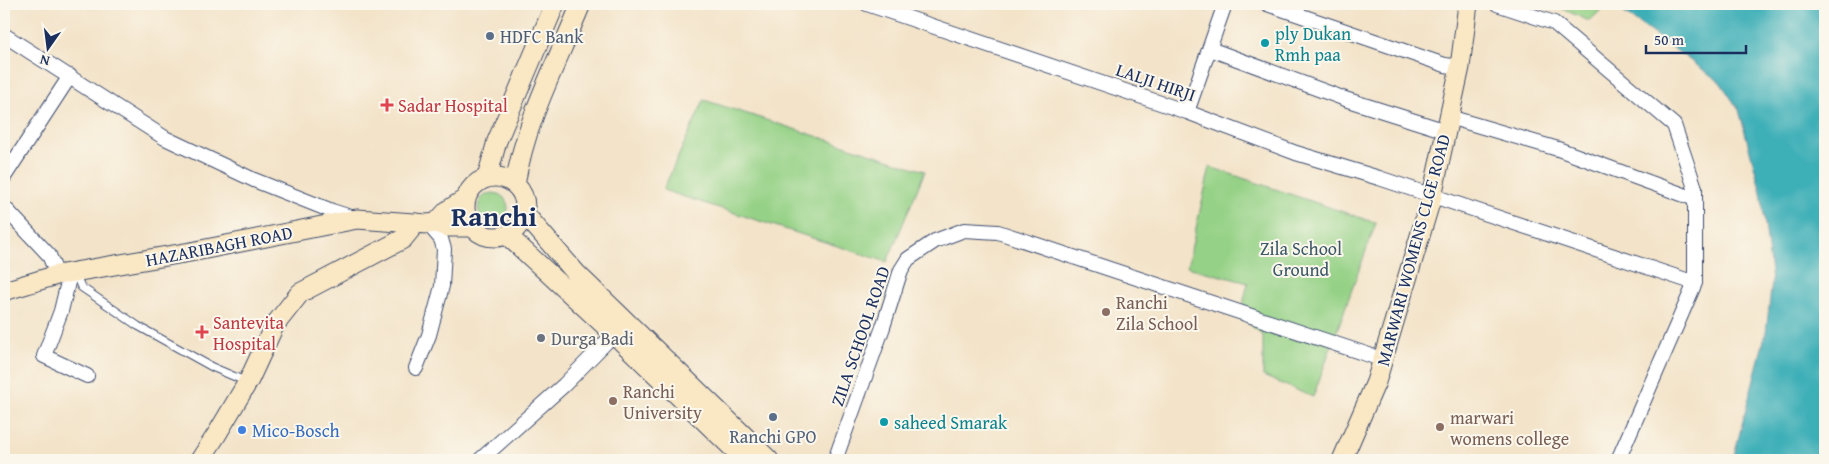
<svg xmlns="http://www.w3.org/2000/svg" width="1829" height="464" font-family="'Gentium Book Plus',serif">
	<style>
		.green { fill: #95d186; stroke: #588072 }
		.water { fill: #3eafb7; stroke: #2c6f8a }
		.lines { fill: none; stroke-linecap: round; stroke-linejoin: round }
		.lane-casing { stroke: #3b4a6e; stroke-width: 9 }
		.street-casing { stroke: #3b4a6e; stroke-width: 16 }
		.secondary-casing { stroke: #3b4a6e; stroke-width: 21 }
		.lane { stroke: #fff; stroke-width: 7 }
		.street { stroke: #fff; stroke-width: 14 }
		.secondary { stroke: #fae7c3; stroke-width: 19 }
		.service-dot { fill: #5c6f8a; stroke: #fbf7ec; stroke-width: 2 }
		.culture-dot { fill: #0f9aa8; stroke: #fbf7ec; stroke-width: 2 }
		.health-dot { fill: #e0444e; stroke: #fbf7ec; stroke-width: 2 }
		.education-dot { fill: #8d6e63; stroke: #fbf7ec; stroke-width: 2 }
		.worship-dot { fill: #6b7280; stroke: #fbf7ec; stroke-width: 2 }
		.shop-dot { fill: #3f7fe0; stroke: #fbf7ec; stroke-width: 2 }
		.labels { text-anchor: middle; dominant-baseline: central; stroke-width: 4; stroke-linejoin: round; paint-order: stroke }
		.culture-label { font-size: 18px; fill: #0d838f; stroke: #fbf7ec; text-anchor: start }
		.service-label { font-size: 18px; fill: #4e5e75; stroke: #fbf7ec; text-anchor: start }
		.street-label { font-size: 18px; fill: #1b2f5e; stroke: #fbf7ec }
		.health-label { font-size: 18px; fill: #be3a42; stroke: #fbf7ec; text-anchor: start }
		.park-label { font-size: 18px; fill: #3a5868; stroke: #fbf7ec }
		.education-label { font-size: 18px; fill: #785e54; stroke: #fbf7ec; text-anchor: start }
		.worship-label { font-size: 18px; fill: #5b616d; stroke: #fbf7ec; text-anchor: start }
		.shop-label { font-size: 18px; fill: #366cbe; stroke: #fbf7ec; text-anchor: start }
		.town-label { font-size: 28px; font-weight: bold; fill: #1b2f5e; stroke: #fbf7ec }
	</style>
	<rect width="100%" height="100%" fill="#fbf7ec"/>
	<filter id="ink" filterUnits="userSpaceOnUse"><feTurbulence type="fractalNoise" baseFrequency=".02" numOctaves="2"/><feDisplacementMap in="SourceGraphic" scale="10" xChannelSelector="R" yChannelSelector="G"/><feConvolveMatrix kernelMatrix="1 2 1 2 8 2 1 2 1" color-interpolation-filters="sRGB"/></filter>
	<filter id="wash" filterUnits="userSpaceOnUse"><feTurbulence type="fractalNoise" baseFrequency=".0096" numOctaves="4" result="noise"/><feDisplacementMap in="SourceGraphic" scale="20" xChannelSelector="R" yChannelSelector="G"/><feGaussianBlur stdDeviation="1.12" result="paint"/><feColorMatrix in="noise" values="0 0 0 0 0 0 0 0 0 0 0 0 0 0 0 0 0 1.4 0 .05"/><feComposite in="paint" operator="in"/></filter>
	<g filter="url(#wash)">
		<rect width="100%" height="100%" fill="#f3e3c8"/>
		<!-- green -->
		<path class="green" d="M1552,4H1608L1589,21Z
			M704,100L925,171L887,262L663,190Z
			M1210,167L1376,223L1313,397L1263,376V335L1240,317L1248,283L1187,267Z
			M478 208a15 15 0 1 1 30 0a15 15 0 1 1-30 0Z"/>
		<!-- water -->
		<path class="water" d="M1612,4H1825V460H1734V455L1766,332L1772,281L1761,192L1739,110L1720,82Z"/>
	</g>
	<g filter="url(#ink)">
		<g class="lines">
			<defs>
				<path id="lane" d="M75,273L81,287L138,326L212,367L240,379L247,380"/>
				<path id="street" d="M867,4L1187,112L1296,153L1379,178L1695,283
					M1267,4L1445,65L1460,67
					M1497,4L1554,23L1674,125L1695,188V283L1618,460
					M4,35L165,138L254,180L332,211L357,219
					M1210,49L1348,100L1446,131
					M1187,112L1225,4
					M1449,117L1558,149L1695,199
					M4,177L70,76
					M4,207L49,255L57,275
					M70,274L61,311L44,356L87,376
					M416,368L429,335L442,286L444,249L441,239L428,224
					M480,460L564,385L614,334
					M835,460L883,327L901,270L908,259L935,241L964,230L998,232L1384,360"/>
				<path id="secondary" d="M465 207a30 30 0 1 1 60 0a30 30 0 1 1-60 0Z
					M487,178L497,141L555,4
					M515,185C525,121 557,63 581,4
					M524,213L576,273L769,460
					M436,223L448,210L465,199
					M507,235L614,334L745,460
					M4,291L57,275L196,251L357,219L428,224L436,223L447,227H471
					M200,460L217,434L249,380L274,326L300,293L403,239L416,223
					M1342,460L1376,382L1432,196L1460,67L1468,4"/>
			</defs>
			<!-- lane casing -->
			<use href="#lane" class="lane-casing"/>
			<!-- street casing -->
			<use href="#street" class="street-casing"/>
			<!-- secondary casing -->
			<use href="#secondary" class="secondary-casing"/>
			<!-- lane -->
			<use href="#lane" class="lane"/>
			<!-- street -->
			<use href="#street" class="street"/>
			<!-- secondary -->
			<use href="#secondary" class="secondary"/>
		</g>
	</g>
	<!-- markers -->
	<g class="service-dot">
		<circle cx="490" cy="36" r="5"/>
		<circle cx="773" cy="417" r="5"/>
	</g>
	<g class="culture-dot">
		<circle cx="1265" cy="43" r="5"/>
		<circle cx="884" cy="422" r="5"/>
	</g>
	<g class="health-dot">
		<path d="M384.5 97.5h5v5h5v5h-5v5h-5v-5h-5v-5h5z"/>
		<path d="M199.5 324.5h5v5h5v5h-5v5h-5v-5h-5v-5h5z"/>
	</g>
	<g class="education-dot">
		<circle cx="1106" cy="312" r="5"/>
		<circle cx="613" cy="401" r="5"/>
		<circle cx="1440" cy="427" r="5"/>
	</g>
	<circle class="worship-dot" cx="541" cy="338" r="5"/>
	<circle class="shop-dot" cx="242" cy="430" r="5"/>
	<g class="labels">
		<!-- culture labels -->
		<g class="culture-label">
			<text x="1275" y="33">ply Dukan<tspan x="1275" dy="21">Rmh paa</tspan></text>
			<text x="894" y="422">saheed Smarak</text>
		</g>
		<!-- service labels -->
		<g class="service-label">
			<text x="500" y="36">HDFC Bank</text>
			<text x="773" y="436" text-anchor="middle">Ranchi GPO</text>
		</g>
		<!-- street labels -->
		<g class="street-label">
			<text transform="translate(1156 82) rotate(19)">LALJI HIRJI</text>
			<text transform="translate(219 246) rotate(-11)">HAZARIBAGH ROAD</text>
			<text transform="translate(1413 250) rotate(-75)">MARWARI WOMENS CLGE ROAD</text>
			<text transform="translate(860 336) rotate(-71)">ZILA SCHOOL ROAD</text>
		</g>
		<!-- health labels -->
		<g class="health-label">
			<text x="398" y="105">Sadar Hospital</text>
			<text x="213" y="322">Santevita<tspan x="213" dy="21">Hospital</tspan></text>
		</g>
		<!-- park labels -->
		<g class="park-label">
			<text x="1301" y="248">Zila School<tspan x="1301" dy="21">Ground</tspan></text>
		</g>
		<!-- education labels -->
		<g class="education-label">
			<text x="1116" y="302">Ranchi<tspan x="1116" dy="21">Zila School</tspan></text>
			<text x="623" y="391">Ranchi<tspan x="623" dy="21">University</tspan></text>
			<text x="1450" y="417">marwari<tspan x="1450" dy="21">womens college</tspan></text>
		</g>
		<!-- worship labels -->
		<g class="worship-label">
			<text x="551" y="338">Durga Badi</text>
		</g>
		<!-- shop labels -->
		<g class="shop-label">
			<text x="252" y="430">Mico-Bosch</text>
		</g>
		<!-- town labels -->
		<g class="town-label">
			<text x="494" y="215">Ranchi</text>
		</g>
	</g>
	<!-- margin -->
	<rect width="1829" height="464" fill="none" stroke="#fbf7ec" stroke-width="20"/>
	<!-- north arrow -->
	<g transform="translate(48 48) rotate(194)" stroke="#fbf7ec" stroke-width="4" paint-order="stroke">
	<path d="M0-4L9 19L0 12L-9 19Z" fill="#1b2f5e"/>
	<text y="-8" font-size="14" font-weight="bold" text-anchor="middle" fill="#1b2f5e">N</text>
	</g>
	<!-- scale -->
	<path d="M1646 45v8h100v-8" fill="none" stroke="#1b2f5e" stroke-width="2.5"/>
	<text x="1654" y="45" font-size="15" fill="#1b2f5e" stroke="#fbf7ec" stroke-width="4" paint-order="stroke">50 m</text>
</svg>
